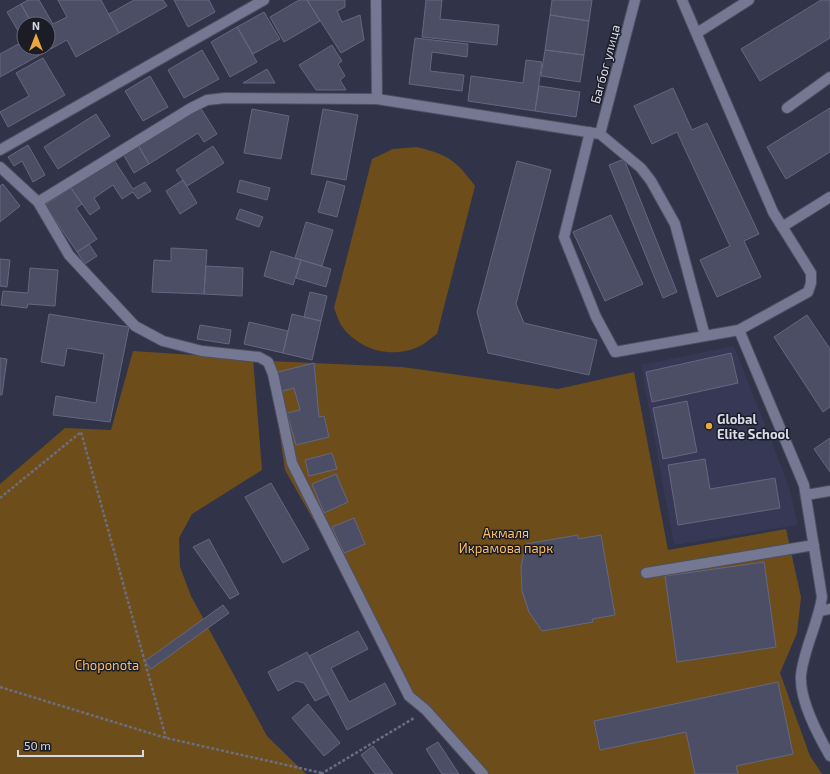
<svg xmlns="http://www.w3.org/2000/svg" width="830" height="774" font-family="'Exo 2',sans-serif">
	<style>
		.built { fill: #373855 }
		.green { fill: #6d4e1b }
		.building { fill: #4c4e66; stroke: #656781 }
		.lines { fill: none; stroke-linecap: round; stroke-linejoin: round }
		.minor-casing { stroke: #4e4f63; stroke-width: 12 }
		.path { stroke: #6b6d80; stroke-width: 2.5; stroke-dasharray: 3 2; stroke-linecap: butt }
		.minor { stroke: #757892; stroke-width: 10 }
		.poi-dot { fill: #eca93a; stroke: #1b1c26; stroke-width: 1.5 }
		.labels { text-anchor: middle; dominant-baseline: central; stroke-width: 3; stroke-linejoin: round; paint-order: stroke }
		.street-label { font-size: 13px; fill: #d7d9e7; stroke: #1b1c26 }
		.poi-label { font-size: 13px; font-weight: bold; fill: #d7d9e7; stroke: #1b1c26; text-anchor: start }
		.park-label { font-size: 13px; fill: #fbbf66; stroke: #1b1c26 }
	</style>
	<rect width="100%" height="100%" fill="#313349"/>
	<!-- built -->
	<path class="built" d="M734,346L789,487L798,525L674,545L641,365Z"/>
	<!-- green -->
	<path class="green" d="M417,147C448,155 456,160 475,186L437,334C432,337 427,342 422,345C394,360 359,351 341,325C338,320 336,313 334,308L372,159L393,149Z
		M133,351L253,359L262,470L192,514L179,538L180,567L191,596L267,736L306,774H0V484L65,428L111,430Z
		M269,361L402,367L558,389L634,372L668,550L786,529L801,597L797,633L780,673L810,756L822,774H489L415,699L285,470Z"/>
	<!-- building -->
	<path class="building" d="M28,0H39L53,24L67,17L58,0H101L119,33L76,57L67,40L47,51L45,48H48V24H32L21,4Z
		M134,0H163L167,6L119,33L109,14Z
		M174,0H209L215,12L188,27Z
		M299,0H307L320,21L284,42L270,17Z
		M307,0H345V7L337,11L342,22L360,15L364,40L341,53Z
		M426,0H442L440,19L499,25L497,45L422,37Z
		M552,0H592L589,21L550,15Z
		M821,0H830V38L760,81L741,49Z
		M21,4L32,24H24V48H45L47,51L0,77V54L24,41L7,12Z
		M264,12L280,39L253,54L237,27Z
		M550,15L589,21L584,55L545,50Z
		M237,27L257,62L230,77L211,42Z
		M415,38L468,44L467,57L432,52L430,71L464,75L462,91L409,84Z
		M332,45L342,61L338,64L345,76L340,80L346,90H316L299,65Z
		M202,50L219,79L184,98L168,70Z
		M545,50L584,55L580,82L541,76Z
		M43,58L65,95L8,127L0,112L29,96L16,73Z
		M526,60L542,62L535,111L468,101L471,76L523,83Z
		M267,69L275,83H243Z
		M150,76L168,107L143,121L125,91Z
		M539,86L580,92L576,117L535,111Z
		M673,88L692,130L707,123L759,234L744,241L761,277L717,297L700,260L730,246L677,132L652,144L634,106Z
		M200,107L217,134L204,142L198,133L149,164L138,145Z
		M830,108V152L786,179L767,147Z
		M252,109L289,116L281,159L244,153Z
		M323,109L358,115L346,180L311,174Z
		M96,114L110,136L58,169L44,147Z
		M28,145L45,175L33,182L22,161L14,166L8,157Z
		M138,145L149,164L134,173L123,154Z
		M213,146L224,163L187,186L176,170Z
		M624,159L677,292L663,298L609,165Z
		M114,160L133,189L145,182L151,191L138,199L133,192L122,199L113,185L94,198L100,208L90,215L71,188Z
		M517,161L551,170L516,304L524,323L597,340L589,375L488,353L477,312Z
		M183,180L197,203L180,214L166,191Z
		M240,180L270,188L267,200L237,192Z
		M327,181L345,186L337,217L318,212Z
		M3,184L20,206L0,222V186Z
		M71,188L82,204L76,208L97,239L77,252L45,205Z
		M240,209L263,217L259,227L236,219Z
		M611,215L643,284L605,301L573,232Z
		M306,222L333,230L322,266L295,258Z
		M89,244L97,256L85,264L77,252Z
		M171,248L207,250L204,294L152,292L154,260L171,261Z
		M271,251L301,260L293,285L264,276Z
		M0,259L10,260L7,287L0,286Z
		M301,260L331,269L326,287L296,278Z
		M206,266L243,268L242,296L204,294Z
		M30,268L58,270L55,306L28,304L27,308L1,305L3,291L28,293Z
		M310,292L327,296L321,321L304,317Z
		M49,314L129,327L110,422L53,415L56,396L96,403L104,354L67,348L64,366L41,362Z
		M292,314L321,321L312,360L283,353Z
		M807,315L830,349V407L823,412L774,337Z
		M249,322L288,331L283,353L244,344Z
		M200,325L231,330L229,344L197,339Z
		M731,353L738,383L652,402L646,372Z
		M0,358L7,359L2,395H0Z
		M314,363L319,417L324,416L329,437L296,445L287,413L300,410L294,388L279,392L274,373Z
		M687,401L697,452L663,459L653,408Z
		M830,438V472L814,449Z
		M332,453L337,469L309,476L305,460Z
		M705,459L710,489L775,478L780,508L678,525L668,465Z
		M336,474L348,502L324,513L312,484Z
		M271,483L309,549L283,563L245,497Z
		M354,518L365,544L344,553L332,527Z
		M578,535V539L601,535L615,615L592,619L593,622L542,631L529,612L522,591L521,567L526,544Z
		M209,539L239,594L230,599L193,547Z
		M764,562L776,647L677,662L665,576Z
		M223,605L229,613L151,669L145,661Z
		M358,631L368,649L331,668L349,702L385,683L396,704L347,730L309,656Z
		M307,652L329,694L315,701L304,683L296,681L278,691L268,672Z
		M778,682L793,754L736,766L738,774H695L686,732L600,750L594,721Z
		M308,704L340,743L324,756L292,718Z
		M438,742L459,774H442L426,749Z
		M373,746L393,774H375L361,755Z"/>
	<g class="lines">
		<defs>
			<path id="minor" d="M376,0L377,99
				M697,33L749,0
				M787,108L830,77
				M590,132L564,237L596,317L615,352L705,336
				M600,134L635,0
				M0,150L264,0
				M0,167L38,202L69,255L135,326L163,341L202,351L259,357L268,362L273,374L292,463L409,696L426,710L483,774
				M38,202L191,108L207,100L225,98L377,99L600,134L641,168L651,181L675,224L705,336L739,330L808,292L811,283V273L773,212L682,0
				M782,227L830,197
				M739,330L804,485L822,597C818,624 804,648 801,675C799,700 818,735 830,756
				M806,495L830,491
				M646,573L814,545
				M820,611L830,609"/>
		</defs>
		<!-- minor casing -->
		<use href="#minor" class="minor-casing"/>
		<!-- path -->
		<path class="path" d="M0,498L81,432L166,738
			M0,687L166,738L322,773
			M321,774L414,718"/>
		<!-- minor -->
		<use href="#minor" class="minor"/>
	</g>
	<!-- markers -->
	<circle class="poi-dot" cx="709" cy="426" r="4"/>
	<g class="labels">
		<!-- street labels -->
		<g class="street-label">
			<text transform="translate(605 64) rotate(-75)">Багбог улица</text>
		</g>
		<!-- poi labels -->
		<g class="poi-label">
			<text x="717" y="419">Global<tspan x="717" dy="15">Elite School</tspan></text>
		</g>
		<!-- park labels -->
		<g class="park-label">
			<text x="506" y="533">Акмаля<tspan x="506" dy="15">Икрамова парк</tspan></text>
			<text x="107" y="665">Choponota</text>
		</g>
	</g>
	<!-- north arrow -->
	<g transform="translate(36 36)"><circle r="19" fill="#1b1c26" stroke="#666873"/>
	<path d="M0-3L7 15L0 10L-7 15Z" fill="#eca93a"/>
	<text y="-6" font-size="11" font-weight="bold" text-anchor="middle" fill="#d7d9e7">N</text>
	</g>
	<!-- scale -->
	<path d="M18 750v6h125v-6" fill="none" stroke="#d7d9e7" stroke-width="2"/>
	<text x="24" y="750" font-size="12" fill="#d7d9e7" stroke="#1b1c26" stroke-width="3" paint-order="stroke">50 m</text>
</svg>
